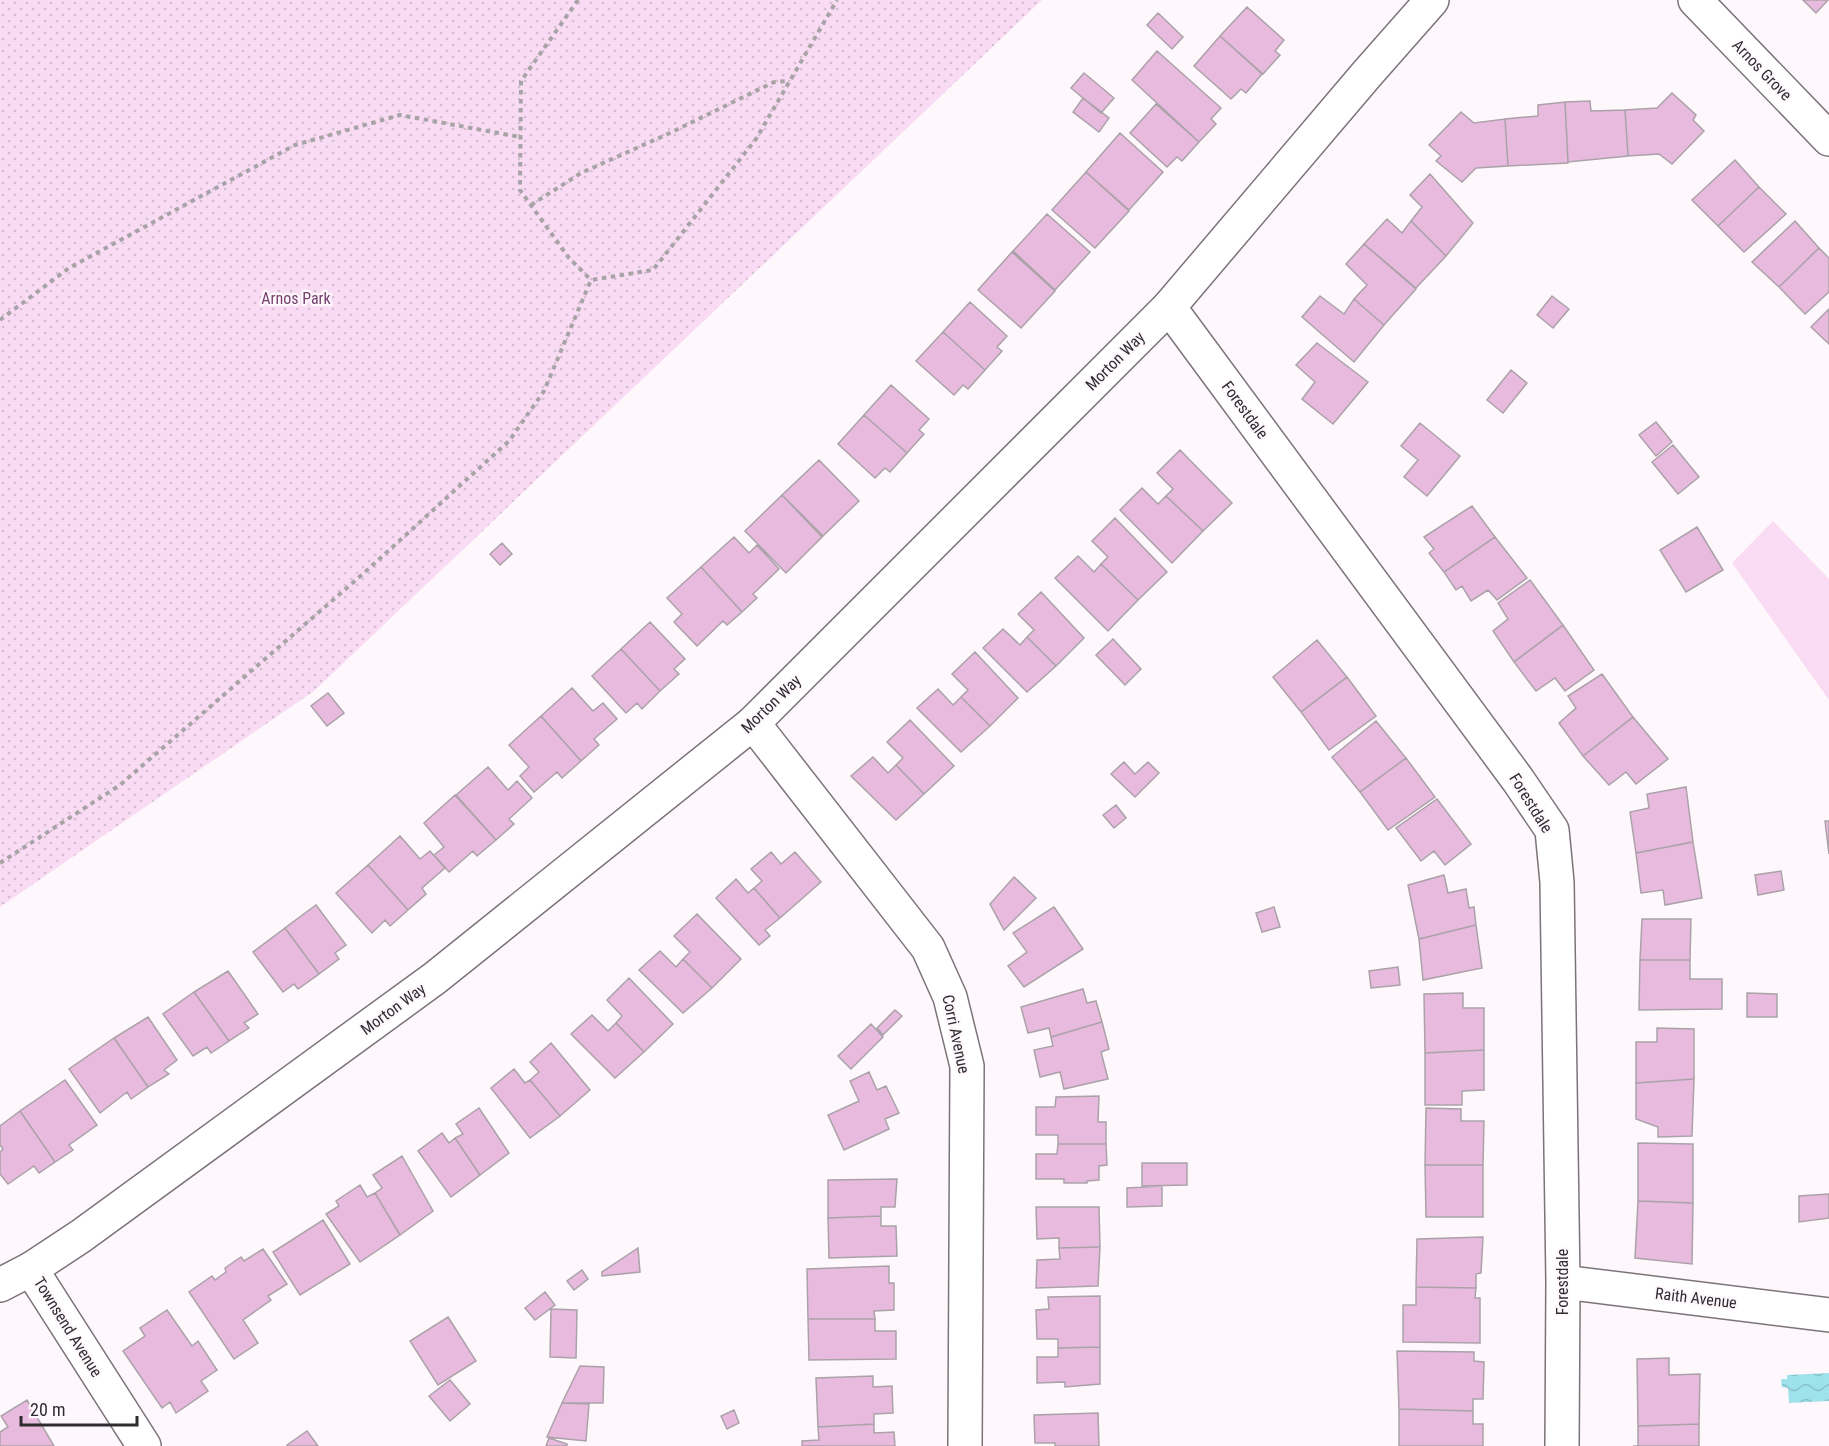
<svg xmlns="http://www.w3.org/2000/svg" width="1829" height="1446" font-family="'Roboto Condensed',sans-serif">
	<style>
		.park { fill: url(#park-dots) }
		.garden { fill: #f9dcf3 }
		.water { fill: url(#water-waves) }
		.building { fill: #e7bade; stroke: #aba2a9; stroke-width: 1.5 }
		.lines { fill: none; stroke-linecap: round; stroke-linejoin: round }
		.street-casing { stroke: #7c737a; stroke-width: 36 }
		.secondary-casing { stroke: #7c737a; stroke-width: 36 }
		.path { stroke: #a7a3a7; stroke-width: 4; stroke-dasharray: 4.5 4.5; stroke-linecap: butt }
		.street { stroke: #fff; stroke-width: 33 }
		.secondary { stroke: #fff; stroke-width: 33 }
		.labels { text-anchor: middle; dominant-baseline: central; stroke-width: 4.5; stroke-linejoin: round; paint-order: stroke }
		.street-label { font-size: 16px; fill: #2f2c2f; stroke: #fef8fd }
		.park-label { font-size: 16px; fill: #763f6e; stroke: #fef8fd }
	</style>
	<defs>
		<pattern id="park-dots" width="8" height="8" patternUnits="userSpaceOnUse" patternTransform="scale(1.5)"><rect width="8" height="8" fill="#f9dcf3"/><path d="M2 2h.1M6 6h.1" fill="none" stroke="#d6bdd1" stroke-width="1.8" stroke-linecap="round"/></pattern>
		<pattern id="water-waves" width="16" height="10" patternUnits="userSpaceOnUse" patternTransform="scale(1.5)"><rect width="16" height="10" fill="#9ee2ec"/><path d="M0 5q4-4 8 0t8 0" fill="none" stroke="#88c2cb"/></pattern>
	</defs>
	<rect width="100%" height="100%" fill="#fef8fd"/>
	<!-- park -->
	<path class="park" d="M0,0H1042L314,691L0,907Z"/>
	<!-- garden -->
	<path class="garden" d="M1773,521L1829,579V700L1732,563Z"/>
	<!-- water -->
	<path class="water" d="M1829,1373V1401L1789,1403L1788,1388L1782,1387L1781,1379H1787V1375Z"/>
	<!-- building -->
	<path class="building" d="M1803,0H1828L1816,13Z
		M1247,7L1284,40L1275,51L1280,55L1263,74L1220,36Z
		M1158,13L1183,37L1172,49L1147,25Z
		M1220,36L1262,74L1246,93L1241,89L1231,99L1194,66Z
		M1157,51L1221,108L1211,119L1216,124L1199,142L1132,80Z
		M1084,73L1114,98L1101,113L1071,88Z
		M1672,93L1696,115L1693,120L1704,131L1672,164L1659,154L1628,156L1625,110L1657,108Z
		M1083,98L1109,118L1099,132L1073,112Z
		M1590,101L1591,111L1625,110L1628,156L1568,162L1565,102Z
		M1565,102L1568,163L1508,166L1505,119L1538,116V105Z
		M1156,104L1199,142L1182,161L1177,157L1167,167L1130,133Z
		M1461,112L1474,123L1505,119L1508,166L1476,168L1462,182L1436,161L1441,156L1429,145Z
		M1120,133L1163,172L1129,210L1086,172Z
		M1735,160L1759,187L1718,226L1692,200Z
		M1086,172L1129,211L1095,248L1052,210Z
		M1430,174L1473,223L1446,256L1411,221L1422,207L1410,195Z
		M1759,187L1786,214L1744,252L1718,226Z
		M1047,214L1090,252L1055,290L1013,251Z
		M1387,219L1402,233L1411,221L1446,256L1416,288L1364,244Z
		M1795,221L1819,248L1779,287L1752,262Z
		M1364,244L1416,289L1384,325L1354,299L1367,285L1346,264Z
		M1819,248L1829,258V292L1805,314L1779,287Z
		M1012,252L1055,291L1021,328L978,290Z
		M1320,296L1344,314L1354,299L1384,325L1354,362L1302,317Z
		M1552,296L1569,309L1553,328L1537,315Z
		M970,302L1007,336L997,347L1002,351L985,370L943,332Z
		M1829,309V344L1811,327Z
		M943,332L985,370L968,389L963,385L954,395L916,361Z
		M1317,343L1368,382L1333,424L1302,399L1315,382L1296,365Z
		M1511,370L1527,383L1503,413L1487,400Z
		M891,385L929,419L919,430L924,434L907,453L864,415Z
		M864,415L907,453L890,472L885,468L875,478L838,444Z
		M1656,422L1672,442L1656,456L1639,435Z
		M1420,423L1460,456L1427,496L1404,477L1418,460L1401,446Z
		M1673,445L1699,477L1678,494L1652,462Z
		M1180,450L1232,503L1203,531L1166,496L1173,489L1157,473Z
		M819,460L859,501L823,536L782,495Z
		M1142,488L1158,504L1166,496L1203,531L1172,563L1120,510Z
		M782,495L822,537L786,573L745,531Z
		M1472,506L1495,537L1444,572L1429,553L1434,549L1424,537Z
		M1115,518L1167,572L1138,600L1101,564L1108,557L1092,541Z
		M1697,527L1723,570L1686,592L1660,550Z
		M734,537L749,553L757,545L779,569L753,594L757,598L742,612L701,567Z
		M1495,537L1527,578L1497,600L1488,590L1471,601L1462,586L1456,590L1444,572Z
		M502,543L512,554L500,565L490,554Z
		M1078,556L1094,572L1101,564L1138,600L1108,631L1055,578Z
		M701,567L742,612L727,625L723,621L697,646L674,622L682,614L667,598Z
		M1530,580L1563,625L1514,662L1493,631L1508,619L1498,603Z
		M1041,592L1084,638L1056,666L1027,637L1034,630L1018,614Z
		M650,622L685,659L674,669L679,674L660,691L621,649Z
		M1563,625L1594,670L1565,691L1555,678L1536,691L1514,662Z
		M1003,629L1020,645L1027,637L1056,666L1027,692L983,648Z
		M1113,639L1141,669L1125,685L1096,655Z
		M1317,640L1347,677L1301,712L1273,677Z
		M621,649L660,691L642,709L637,703L626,713L592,676Z
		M975,652L1018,698L990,726L961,697L968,690L952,674Z
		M1602,674L1633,717L1583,756L1559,723L1576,708L1568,696Z
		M1347,677L1376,716L1329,750L1301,712Z
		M572,688L593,711L603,703L617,719L594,739L599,745L581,761L541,716Z
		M938,689L953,705L961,697L990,726L961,752L917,708Z
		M328,693L344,713L327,726L311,706Z
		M541,716L581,761L562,778L557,772L534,792L520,776L529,767L509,745Z
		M1633,717L1668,759L1636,784L1626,772L1609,785L1583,756Z
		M910,720L954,766L924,794L896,765L903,758L887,742Z
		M1376,721L1406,758L1360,792L1332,757Z
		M873,757L888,773L896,765L924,794L896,820L851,776Z
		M1406,758L1435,797L1388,830L1360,792Z
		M1124,762L1135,774L1148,762L1159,773L1135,797L1111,774Z
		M488,767L508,790L517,781L532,798L509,819L514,824L496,840L456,795Z
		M1686,787L1693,842L1636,853L1630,812L1649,808L1647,794Z
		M455,795L496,840L477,856L473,851L449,872L434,855L444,847L424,823Z
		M1437,799L1471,844L1445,865L1434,851L1421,861L1396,828Z
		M1116,805L1126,818L1114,828L1103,815Z
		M1825,821H1829V854Z
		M400,836L420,859L430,851L445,868L422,888L426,894L408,910L368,865Z
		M1693,842L1702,898L1665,905L1663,890L1641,893L1636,853Z
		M771,852L781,864L795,852L821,882L780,918L754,888L762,881L751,869Z
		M368,865L408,910L390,926L385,920L372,933L336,893Z
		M1781,871L1784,890L1758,895L1755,875Z
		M1444,875L1448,893L1466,889L1469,908L1474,907L1476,925L1419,939L1408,885Z
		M1014,877L1036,898L1004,930L990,904Z
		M736,879L748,893L754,888L780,918L765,930L770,936L759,945L716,898Z
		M316,905L346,945L335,953L339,959L319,974L285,928Z
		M1054,907L1083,949L1024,987L1008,966L1027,952L1013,933Z
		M1274,907L1280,927L1262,932L1256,913Z
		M697,914L741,959L712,988L683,959L690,952L674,936Z
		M1642,919H1691L1690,960H1640Z
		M1476,925L1482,968L1423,980L1419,939Z
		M285,928L319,974L298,989L294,984L283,992L253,952Z
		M660,951L676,967L683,959L712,988L683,1013L639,970Z
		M1640,960H1690V979H1722V1009L1639,1010Z
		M1398,967L1400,985L1371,988L1369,971Z
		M228,971L258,1014L244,1023L249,1028L229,1041L194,992Z
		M629,978L673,1024L644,1052L616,1023L622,1016L607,1000Z
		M1083,989L1087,1003L1096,1001L1102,1022L1051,1037L1049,1028L1028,1033L1021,1007Z
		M194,992L229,1041L211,1053L207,1047L193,1056L163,1014Z
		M1463,993V1008H1484V1050L1425,1053L1424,994Z
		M1747,993L1777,994V1017H1747Z
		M895,1010L902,1016L883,1035L877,1028Z
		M592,1015L608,1031L616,1023L644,1052L615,1078L571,1034Z
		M148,1017L177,1060L164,1070L169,1074L148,1087L114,1038Z
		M1102,1022L1109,1049L1101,1052L1108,1079L1064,1089L1060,1072L1040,1077L1034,1050L1053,1046L1051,1037Z
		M871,1024L883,1037L851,1069L838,1056Z
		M1657,1028L1694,1029V1079L1636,1083V1042H1657Z
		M114,1038L148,1087L131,1099L127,1092L100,1113L69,1069Z
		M551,1043L590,1090L560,1116L530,1080L539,1072L530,1062Z
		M1484,1050V1090L1462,1091V1105H1425V1053Z
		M514,1069L525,1083L530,1080L560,1116L530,1138L491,1088Z
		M869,1072L877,1090L886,1086L899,1113L885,1119L889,1129L844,1150L828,1115L859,1101L850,1081Z
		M1694,1079L1692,1136L1658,1137V1127L1636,1119V1083Z
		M65,1080L97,1125L69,1145L73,1150L55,1162L20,1111Z
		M1099,1096L1098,1122H1106V1144H1058V1135H1036V1107H1055L1056,1097Z
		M479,1108L509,1153L480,1175L455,1138L463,1134L456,1124Z
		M1426,1108L1461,1109V1121H1484L1483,1165H1425Z
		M20,1111L55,1162L39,1173L34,1166L8,1184L0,1174V1152L3,1149L0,1145V1126Z
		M442,1133L449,1143L455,1138L480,1175L451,1197L418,1151Z
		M1638,1143L1693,1144V1203L1638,1201Z
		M1058,1144H1106L1107,1165L1099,1166V1180L1087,1181V1183H1064V1179H1036V1154H1057Z
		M402,1156L433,1211L400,1235L375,1193L382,1188L373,1175Z
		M1142,1163H1187V1185L1142,1186Z
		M1425,1165H1483V1217H1426Z
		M897,1179L895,1207H881V1216L828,1218V1180Z
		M360,1185L367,1197L375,1193L400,1235L360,1262L326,1214L339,1206L336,1201Z
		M1162,1186V1206L1127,1207V1188Z
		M1829,1194V1218L1799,1222V1196Z
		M1638,1201L1693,1203L1692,1264L1635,1258Z
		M1036,1207H1099L1100,1247L1059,1248V1238L1037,1239Z
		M881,1216V1226H896L897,1256L829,1258L828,1218Z
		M323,1220L350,1264L300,1295L273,1252Z
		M1483,1237L1481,1273L1476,1274V1288L1416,1287L1417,1239Z
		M1100,1247L1098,1286L1036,1288L1037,1260L1060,1259L1059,1248Z
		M638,1248L640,1272L602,1276V1272Z
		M263,1249L287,1284L268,1296L271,1300L243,1320L258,1343L234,1359L189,1292L212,1276L215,1280L226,1272L225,1268L241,1257L244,1261Z
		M889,1266V1283H894V1310L874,1311L875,1319H808L807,1269Z
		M582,1270L588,1279L574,1290L567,1281Z
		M1416,1287L1476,1288L1475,1298H1480V1343L1403,1342V1305H1416Z
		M545,1292L555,1305L535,1320L525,1308Z
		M1100,1296V1347L1058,1348V1339H1037L1036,1310L1049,1309L1048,1297Z
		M551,1309L577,1310L576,1358L550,1357Z
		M167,1310L192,1346L198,1341L217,1370L201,1381L208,1391L176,1413L170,1402L162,1408L123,1351L145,1336L140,1328Z
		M448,1317L476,1361L438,1385L410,1341Z
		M808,1319H875V1331H896V1359L809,1360Z
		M1100,1347V1384L1065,1387V1382L1037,1383V1357H1058V1348Z
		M1397,1351L1474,1352V1361L1484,1362L1483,1399H1473V1411L1399,1409Z
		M1669,1358V1375L1700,1374L1699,1424L1638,1426L1637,1359Z
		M580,1366L604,1367L603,1403H562Z
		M873,1376V1387L892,1386L893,1413L874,1414V1424L818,1427L816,1378Z
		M450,1380L470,1404L450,1421L429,1396Z
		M27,1400L54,1446H0V1432L8,1427L1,1416Z
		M562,1403L589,1404L586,1441L547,1437Z
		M1399,1409L1473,1411V1424H1483V1446H1399Z
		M734,1410L739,1423L727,1429L721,1416Z
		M1098,1413L1099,1446H1055V1443H1035L1034,1415Z
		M874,1424V1433L894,1432L895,1446H802V1441L819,1440L818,1427Z
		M1699,1424V1446H1633H1638V1426Z
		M307,1431L318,1446H288L287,1445Z
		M549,1438L567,1444V1446H546Z"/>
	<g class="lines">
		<defs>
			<path id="street" d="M1695,0L1829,139
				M1169,307L1518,780L1552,830L1557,882L1563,1282L1562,1446
				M753,723L928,948L950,997L967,1066L965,1446
				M31,1269L144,1446
				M1563,1282L1829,1315"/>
			<path id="secondary" d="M0,1285L31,1269L81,1236L435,978L753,723L1169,307L1366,75L1432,0"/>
		</defs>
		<!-- street casing -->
		<use href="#street" class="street-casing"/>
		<!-- secondary casing -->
		<use href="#secondary" class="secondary-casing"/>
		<!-- path -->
		<path class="path" d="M578,0L521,81L520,190L569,258L591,280
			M531,205L581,173L670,133L774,82L789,81
			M0,320L69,268L295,145L400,115L520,137
			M0,863L120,785L364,573L509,441L544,391L591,280L653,270L756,139L837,0"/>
		<!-- street -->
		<use href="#street" class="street"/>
		<!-- secondary -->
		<use href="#secondary" class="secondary"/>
	</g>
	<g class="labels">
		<!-- street labels -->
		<g class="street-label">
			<text transform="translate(1762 70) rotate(46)">Arnos Grove</text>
			<text transform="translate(1115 361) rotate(-45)">Morton Way</text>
			<text transform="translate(1245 410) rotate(54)">Forestdale</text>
			<text transform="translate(771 704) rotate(-44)">Morton Way</text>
			<text transform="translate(1531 803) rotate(58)">Forestdale</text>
			<text transform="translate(393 1009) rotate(-36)">Morton Way</text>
			<text transform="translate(956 1034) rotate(78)">Corri Avenue</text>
			<text transform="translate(1562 1282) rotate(-90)">Forestdale</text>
			<text transform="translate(1696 1298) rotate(7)">Raith Avenue</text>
			<text transform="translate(68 1327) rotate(58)">Townsend Avenue</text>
		</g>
		<!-- park labels -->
		<g class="park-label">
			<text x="296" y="298">Arnos Park</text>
		</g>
	</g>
	<!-- scale -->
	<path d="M21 1416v9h116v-9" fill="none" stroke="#2f2c2f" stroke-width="3"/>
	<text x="30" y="1416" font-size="18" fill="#2f2c2f" stroke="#fef8fd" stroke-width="4.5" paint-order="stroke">20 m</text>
</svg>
